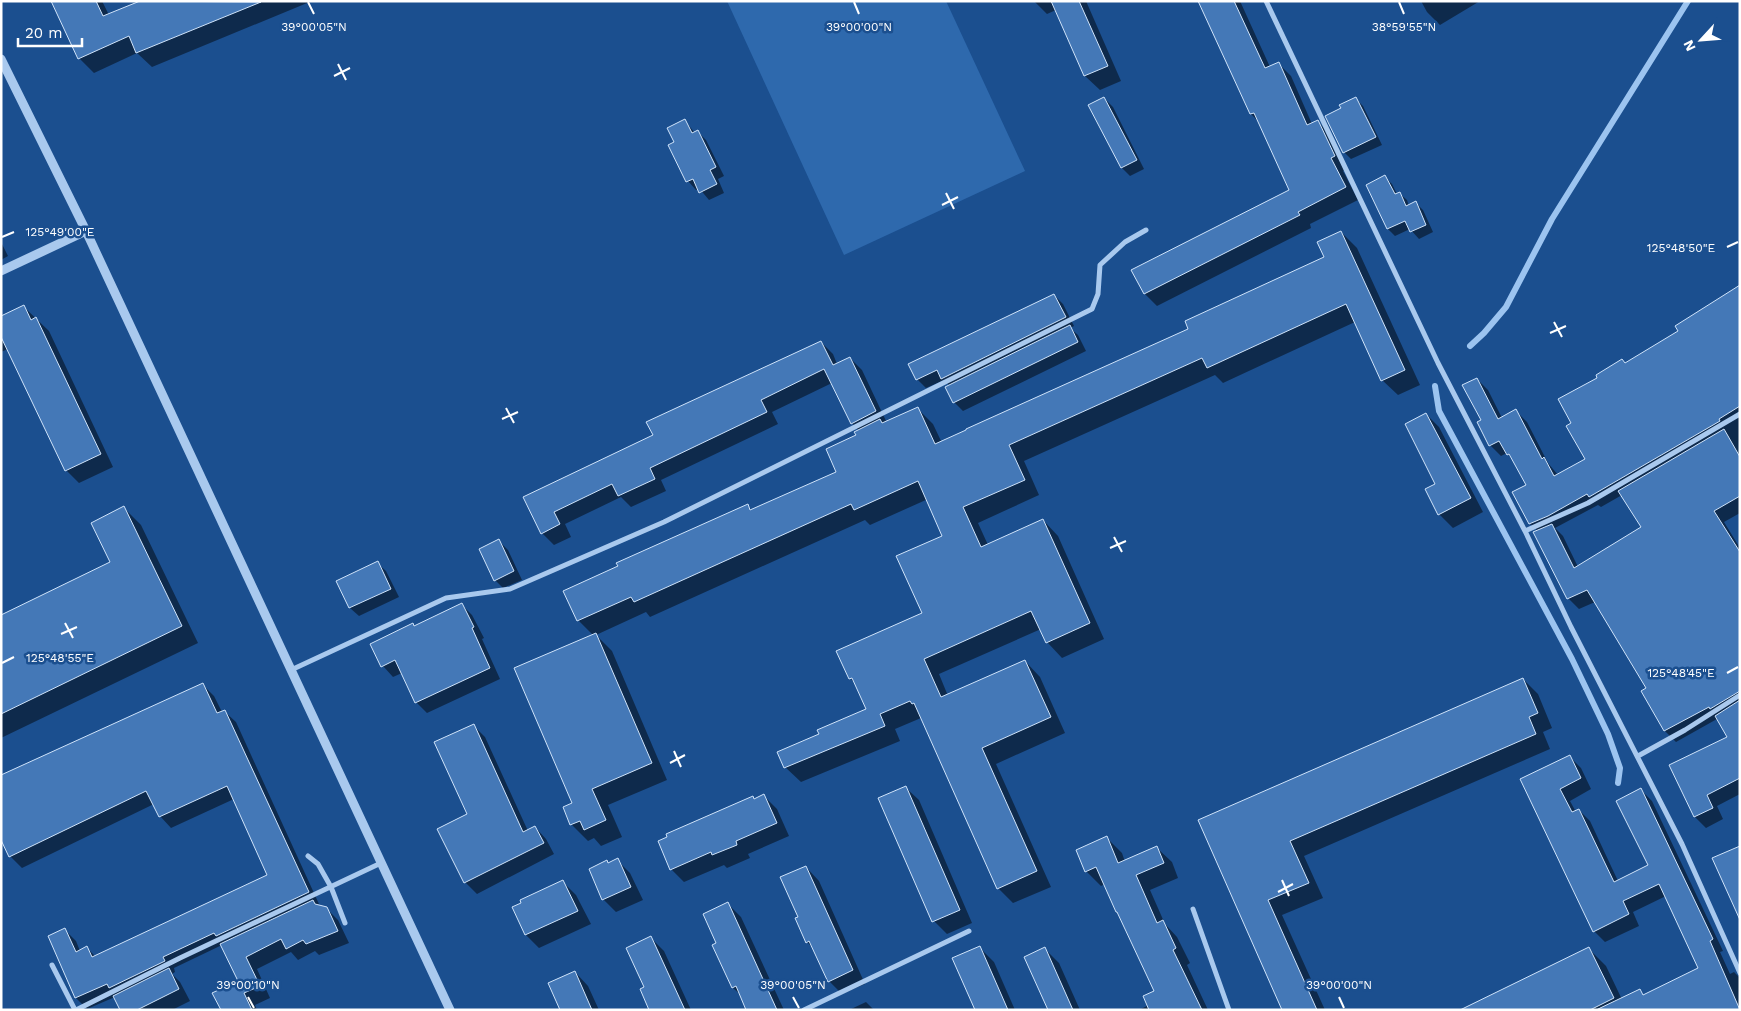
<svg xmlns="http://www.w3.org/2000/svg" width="1741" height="1011" font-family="'Work Sans',sans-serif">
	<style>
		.green { fill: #2e69ad }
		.shadow { fill: #0007; fill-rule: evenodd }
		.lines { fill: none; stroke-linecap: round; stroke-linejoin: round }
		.stream { stroke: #9cc4f0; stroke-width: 6 }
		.building { fill: #4478b7; stroke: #cfe3fa }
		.minor { stroke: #a9c9ee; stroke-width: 5 }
		.tertiary { stroke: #a9c9ee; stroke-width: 9 }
		.ticks { fill: none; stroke: #fff; stroke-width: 2 }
		.ticks-label { font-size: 12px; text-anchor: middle; fill: #fff; stroke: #1b4f8f; stroke-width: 5; stroke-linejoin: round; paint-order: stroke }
	</style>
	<rect width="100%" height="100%" fill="#1b4f8f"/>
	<!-- green -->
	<path class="green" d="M727,1H946L1025,171L844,255Z"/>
	<!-- shadow -->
	<path class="shadow" d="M52,1H102L109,15L143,1H312L152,67L137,53L94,73L79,58Z
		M1034,1H1086L1121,81L1100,90L1085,76L1056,10L1047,14Z
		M1199,1H1240L1270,67L1278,63L1291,76L1312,124L1317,121L1330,134L1347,169L1343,171L1358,200L1310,224L1311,228L1157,306L1145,294L1133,270L1291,190L1260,123L1251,114Z
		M1421,1H1480L1440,25L1427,12Z
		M1104,98L1113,107L1144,169L1130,176L1122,168Z
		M1356,99L1363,106L1382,145L1351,159L1344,152L1343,109Z
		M685,121L695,133L698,132L706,140L724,176L718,179L724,193L709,200L699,188L696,190L688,181L676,143Z
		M1385,177L1392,184L1397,194L1399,193L1407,200L1409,206L1416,203L1423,210L1433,232L1419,239L1410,229L1395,236L1388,229L1367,185Z
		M1341,232L1357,248L1420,385L1398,395L1382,380L1355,322L1223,383L1215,375L1024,461L1039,495L978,523L988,545L1043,520L1058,536L1104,639L1062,658L1047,642L1041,629L939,674L948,696L1025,661L1040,677L1065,733L996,764L1051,887L1013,903L998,888L921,718L895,729L900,741L801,782L785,767L820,735L867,710L856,684L850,678L923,614L944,536L928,499L870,525L865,520L650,617L646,612L596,635L612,651L667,780L608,805L622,837L601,846L594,838L588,841L571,824L593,635L578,620L747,506L752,510L838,472L859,431L852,423L832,383L772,412L778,424L661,480L666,491L631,507L621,497L565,524L571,537L554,545L542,533L525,498L654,436L821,342L833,354L837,364L850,358L862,370L887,423L918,409L933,424L942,443L1190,329L1325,257Z
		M1,242L8,256L1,260Z
		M1740,287V513L1724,522L1740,548V794L1717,806L1723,819L1706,828L1695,817L1670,766L1729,737L1717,719L1676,742L1665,731L1643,691L1647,689L1595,602L1579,609L1568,598L1538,531L1530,524L1513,493L1528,485L1515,462L1507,453L1501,456L1490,445L1482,421L1477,379L1488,390L1502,418L1516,411L1527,422L1548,463L1558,475L1586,459L1573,423L1626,364L1680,331ZM1622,495L1643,527L1578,567L1563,536L1555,528L1598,505L1601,507Z
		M1054,295L1063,304L1074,326L1070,328L1078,335L1086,351L963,411L954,402L947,387L950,386L944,380L926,388L917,379L910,364Z
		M24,307L49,331L113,467L79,483L66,470L8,349L1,352V318Z
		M1426,414L1439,427L1483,512L1453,528L1439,514L1427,490L1437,485Z
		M124,508L141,525L198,643L1,738V616L112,563Z
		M499,541L508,550L522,580L503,588L495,580Z
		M377,563L386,571L399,597L359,616L350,608L338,581Z
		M461,604L472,615L484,638L482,639L500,679L427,713L416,702L402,673L393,677L383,666L372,645L415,627Z
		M1523,679L1538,694L1552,728L1543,732L1550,749L1304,856L1323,898L1282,915L1325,1010H1284L1200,820Z
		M203,685L214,696L222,712L224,711L236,722L319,904L316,905L326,908L338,920L349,943L319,955L315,951L298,960L291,952L257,969L270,998L255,1005L257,1010H222L239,981L222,945L174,968L175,972L172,974L180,982L190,1001L172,1010H121L115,997L87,1009L76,998L65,930L76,941L80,951L87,948L96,957L269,876L234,799L171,828L160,816L154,804L22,868L11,857L1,838Z
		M473,725L485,737L528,831L535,827L546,839L554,854L477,894L465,882Z
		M1570,757L1581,768L1591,789L1570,801L1576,812L1579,810L1590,821L1618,881L1649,866L1641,790L1652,801L1723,951L1720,952L1730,974L1734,972L1740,978V1010L1699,968L1666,896L1633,912L1639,926L1605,942L1594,931L1522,780Z
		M905,787L919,800L972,923L947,934L934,921Z
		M764,796L777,809L789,836L748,854L750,858L727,868L724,865L684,882L671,869L668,837L753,798L755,800Z
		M1107,838L1122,853L1125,862L1157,848L1172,862L1178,878L1150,890L1165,924L1177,937L1190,963L1187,965L1208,1010H1139L1149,1005L1155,991L1105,884L1101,886L1086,871Z
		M617,860L630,873L643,900L616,912L603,899Z
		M806,867L819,881L865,984L842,994L829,981L815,950L807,942L800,917Z
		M563,882L576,895L591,924L539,948L526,935L514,907Z
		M728,904L741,917L784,1010H748L742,996L733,988L714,946L718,944Z
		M651,938L664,951L691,1010H651Z
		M979,947L994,962L1015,1010H976Z
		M1045,949L1059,963L1080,1010H1049Z
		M1589,949L1606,966L1627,1010H1463Z
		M575,972L588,986L599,1010H561Z
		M866,1002L874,1010H849Z"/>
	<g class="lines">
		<!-- stream -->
		<path class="stream" d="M1470,346L1484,333L1506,307L1552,219L1688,1
			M1435,386L1439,411L1572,659L1608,734L1620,768L1618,783"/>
	</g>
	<!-- building -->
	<path class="building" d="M51,1H96L103,16L140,1L261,2L136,53L129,36L78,59Z
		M1051,1H1079L1108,66L1084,76Z
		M1198,1H1234L1265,68L1279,62L1307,125L1318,120L1335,156L1331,158L1346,187L1298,212L1300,215L1144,294L1131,270L1289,190L1254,113L1250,114Z
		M1104,97L1137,160L1121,168L1088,105Z
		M1356,97L1376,137L1343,153L1325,116L1341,108L1339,105Z
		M685,119L692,133L698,130L716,167L710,170L717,184L699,193L693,179L686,182L668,145L674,142L667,128Z
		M1385,175L1395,194L1400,192L1406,206L1416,201L1426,225L1410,232L1405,221L1387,229L1366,185Z
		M1341,231L1405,370L1381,381L1346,304L1207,368L1202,358L1009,445L1025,480L963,507L981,547L1043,519L1090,623L1046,643L1031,611L924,659L941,697L1025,660L1051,717L982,748L1037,871L997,889L914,703L912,704L910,701L880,714L885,726L784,768L777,752L819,734L817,730L866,709L852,678L849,679L836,651L922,613L896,556L942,536L918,481L854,510L851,504L634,602L631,597L577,621L563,591L618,566L616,563L748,504L750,510L836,472L826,449L856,435L854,432L880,419L882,423L918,407L935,444L966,430V429L1188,329L1185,321L1324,257L1317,242Z
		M1740,285V406L1719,419L1720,421L1589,497L1587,494L1548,516L1529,524L1512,492L1526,485L1509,454L1507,455L1499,441L1489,446L1477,422L1481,420L1462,385L1477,378L1498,419L1516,409L1542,459L1544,457L1554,476L1585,459L1566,426L1571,423L1558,399L1597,378L1596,375L1622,359L1625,363L1678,331L1675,326Z
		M1054,294L1066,317L941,379L937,370L916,380L908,364Z
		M24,305L31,320L36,317L101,454L65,471L1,337V316Z
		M1070,325L1078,342L953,403L945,387Z
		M821,341L833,365L850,357L876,411L851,424L824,369L761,400L767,412L650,468L655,479L618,496L612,484L554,512L560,524L541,534L523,497L653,435L646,422Z
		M1426,413L1471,498L1438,515L1425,489L1435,484L1405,424Z
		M1724,429L1740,457V496L1714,511L1740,552V691L1710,709L1709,707L1664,731L1641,691L1646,688L1587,590L1567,599L1533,532L1552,524L1574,568L1641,527L1618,491Z
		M124,506L182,626L1,714V615L110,562L91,523Z
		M499,539L514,571L494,581L479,549Z
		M378,561L391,589L349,608L336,581Z
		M462,603L474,627L472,628L490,668L415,703L395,660L381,667L370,644L413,623L414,626Z
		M596,633L652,763L592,789L606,820L584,830L580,821L570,825L563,807L572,803L514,668Z
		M1523,678L1538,713L1529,717L1536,734L1290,841L1309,883L1268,900L1317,1010H1282L1198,820Z
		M203,683L217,713L225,710L309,892L216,936L214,933L163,957L165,961L109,988L107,984L75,998L48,936L65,928L76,952L87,946L92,957L267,875L227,786L159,817L146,791L9,857L1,840V775Z
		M1740,700V778L1707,795L1713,808L1694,817L1669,765L1727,737L1715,716Z
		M474,724L523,832L535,826L544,843L464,883L437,829L467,814L434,742Z
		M1570,755L1581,778L1560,789L1572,812L1579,809L1614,882L1648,865L1616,801L1641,788L1713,939L1710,941L1740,1010H1596L1640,989L1643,995L1698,968L1659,884L1623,901L1629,914L1593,932L1520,779Z
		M906,786L960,910L932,922L878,798Z
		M764,794L777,823L736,841L737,845L712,855L711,852L670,870L658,841L667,837L666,834L753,796L754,799Z
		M1107,836L1118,863L1157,846L1164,863L1136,875L1157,923L1163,920L1176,948L1173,950L1202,1010H1149L1143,996L1154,991L1117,912H1116L1096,867L1085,872L1076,850Z
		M1740,846V920L1712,858Z
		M618,858L631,887L602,900L589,869L607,860L608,863Z
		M806,866L853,970L828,982L809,941L806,943L795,918L798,917L780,877Z
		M563,880L578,911L525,935L512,907L521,903L520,900Z
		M313,900L315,904L327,907L338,931L306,944L303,940L286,949L281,939L246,957L260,986L244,993L252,1010H221L212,993L238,981L220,944Z
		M728,902L777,1010H746L736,986L732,988L712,945L716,943L703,914Z
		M651,936L685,1010H649L640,989L644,987L626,948Z
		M980,946L1008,1010H975L952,958Z
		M1045,947L1073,1010H1048L1024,957Z
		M1589,947L1614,998L1590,1010H1460Z
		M169,968L179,989L137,1010H120L113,996Z
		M575,971L592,1010H560L548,983Z"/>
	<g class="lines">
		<!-- minor -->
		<path class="minor" d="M1266,1L1438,363L1525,531L1571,627L1682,844L1740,973
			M1525,531L1588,503L1740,414
			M291,670L446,598L510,589L664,522L1092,309L1098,294L1100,265L1125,242L1146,230
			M1638,756L1685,730L1740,695
			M308,856L318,864L331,887L345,923
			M1193,909L1229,1010
			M52,965L75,1010
			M76,1010L180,958L381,863
			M804,1010L969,931"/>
		<!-- tertiary -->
		<path class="tertiary" d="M1,59L86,231L450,1010
			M1,271L86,231"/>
	</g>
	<!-- ticks -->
	<path class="ticks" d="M308,2L314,14M854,2L859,14M1399,2L1404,14M338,64L346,80M334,76L350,68M946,193L954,209M942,205L958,197M2,237L14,232M1727,247L1738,242M1554,322L1562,337M1550,333L1566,326M506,408L514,423M502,419L518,412M1114,537L1122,552M1110,548L1126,541M65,623L73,638M61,634L77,627M2,663L14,657M1727,673L1738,667M674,751L681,767M670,763L685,755M1282,880L1289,896M1278,892L1293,884M248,997L254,1008M793,997L799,1008M1339,997L1344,1008"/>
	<g class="ticks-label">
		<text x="859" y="31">39°00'00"N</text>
		<text x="1404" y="31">38°59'55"N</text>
		<text x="314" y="31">39°00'05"N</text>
		<text x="60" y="236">125°49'00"E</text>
		<text x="1681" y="252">125°48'50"E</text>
		<text x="60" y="662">125°48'55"E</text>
		<text x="1681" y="677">125°48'45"E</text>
		<text x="248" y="989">39°00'10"N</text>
		<text x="793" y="989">39°00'05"N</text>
		<text x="1339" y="989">39°00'00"N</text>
	</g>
	<!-- border -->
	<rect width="1741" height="1011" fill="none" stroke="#ffffff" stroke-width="5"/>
	<!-- north arrow -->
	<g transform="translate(1701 40) rotate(244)" stroke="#1b4f8f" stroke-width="4" paint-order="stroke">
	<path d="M0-4L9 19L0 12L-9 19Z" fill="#ffffff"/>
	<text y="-8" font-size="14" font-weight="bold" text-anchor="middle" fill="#ffffff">N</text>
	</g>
	<!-- scale -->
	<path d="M18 38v8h64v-8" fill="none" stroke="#ffffff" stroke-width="2.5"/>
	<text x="25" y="38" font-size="15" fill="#ffffff" stroke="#1b4f8f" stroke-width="4" paint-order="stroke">20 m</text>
</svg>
